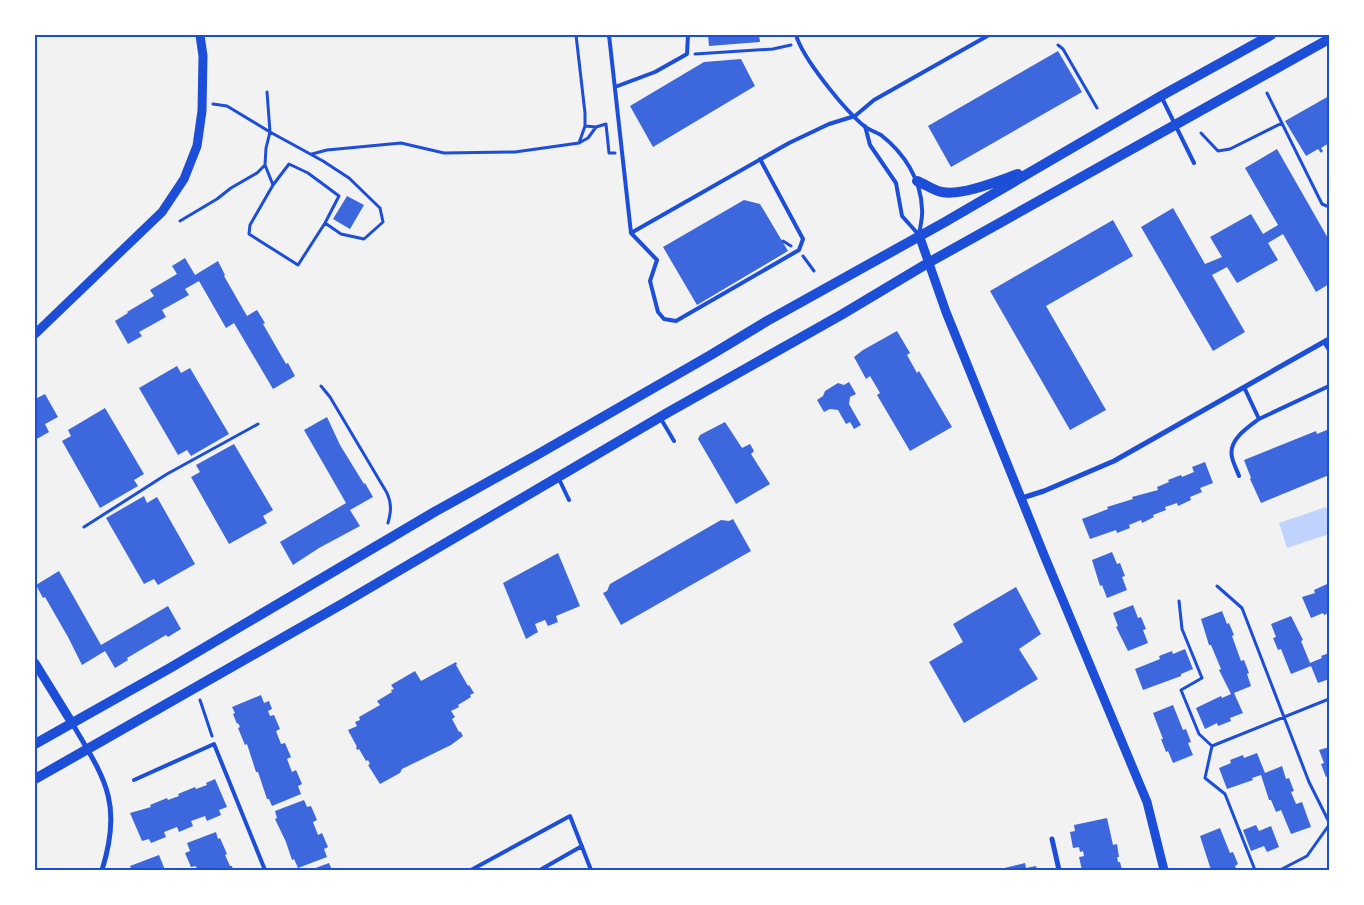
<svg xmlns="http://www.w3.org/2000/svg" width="1364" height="905" font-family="Karla,sans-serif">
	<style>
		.water { fill: #bfd3fe }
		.building { fill: #3d67dc }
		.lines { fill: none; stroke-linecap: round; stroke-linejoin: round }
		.path { stroke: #1d4ed8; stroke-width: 3 }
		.service { stroke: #1d4ed8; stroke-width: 4 }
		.minor { stroke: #1d4ed8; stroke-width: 5 }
		.tertiary { stroke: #1d4ed8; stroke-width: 9 }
		.secondary { stroke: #1d4ed8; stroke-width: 10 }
		.neatline { fill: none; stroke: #1d4ed8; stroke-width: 2 }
	</style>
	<rect width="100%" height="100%" fill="#f2f2f2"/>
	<!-- water -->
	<path class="water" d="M1326,507L1329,515V534L1287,548L1279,523Z"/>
	<!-- building -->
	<path class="building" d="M708,35H759L760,42L709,46Z
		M1058,51L1082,92L951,167L928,126Z
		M741,59L755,86L653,147L630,106L704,62Z
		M1329,96V143L1321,148L1323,151L1321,153L1318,149L1306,156L1285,121Z
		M1277,149L1329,240V284L1316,292L1283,234L1268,243L1278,260L1237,283L1227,267L1212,275L1245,332L1213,351L1141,227L1173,208L1205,264L1222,257L1210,237L1251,214L1263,234L1278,225L1245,168Z
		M347,196L364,205L350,229L333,219Z
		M744,200L760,204L788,251L697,305L663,247Z
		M1113,220L1133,256L1046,306L1106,410L1070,430L990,291Z
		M185,258L195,275L218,261L225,275L224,276L247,316L257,310L265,323L263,324L286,364L288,363L295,376L273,389L234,323L226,328L199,281L185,289L189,295L162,310L166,317L139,332L142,336L128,344L115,321L128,313L127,312L154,296L150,290L177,274L172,266Z
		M897,331L910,353L907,355L917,373L919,371L952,427L910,451L877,395L880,393L870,376L866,379L854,357L863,350Z
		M177,366L181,373L190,368L229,434L191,456L187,450L178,455L139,388Z
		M849,382L856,394L850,397L849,404L861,425L854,429L850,422L846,424L838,410L830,409L824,412L817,400L823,396L825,391L838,383L844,385Z
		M45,394L58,417L45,424L49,432L35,440V413L37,411L35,408V399Z
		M105,408L144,474L134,480L138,486L100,508L62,441L71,436L68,430Z
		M327,417L340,445L364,484L365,483L373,497L350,510L360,526L319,548L293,565L280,542L346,503L304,430Z
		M725,422L742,448L750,444L754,451L751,454L770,484L736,504L698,439L700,435Z
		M1329,429V475L1261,503L1250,479L1251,478L1244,460L1316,431L1317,434Z
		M234,444L273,510L263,516L267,523L229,544L191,477L200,472L196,465Z
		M1205,462L1213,483L1200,488L1202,492L1190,497L1191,500L1178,506L1177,503L1165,507L1166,510L1153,515L1154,517L1142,523L1141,520L1129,525L1130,528L1117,533L1116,530L1090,539L1082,519L1108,509L1107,507L1133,499L1132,497L1158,490L1157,487L1169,482L1168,480L1181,475L1182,477L1194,472L1192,467Z
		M144,496L147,503L157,497L195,564L158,585L154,579L144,584L106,518Z
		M733,519L751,551L621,625L603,593L607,591L610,584L721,520L729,521Z
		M1112,552L1117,564L1120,563L1125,576L1122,577L1127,590L1107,598L1102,585L1100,586L1092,560Z
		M558,553L580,606L556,616L558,622L548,626L545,620L535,624L538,632L526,639L503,583Z
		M59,571L101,645L168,606L181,629L168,637L166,635L127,658L128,660L115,668L105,651L82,665L68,637L45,597L43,598L36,585Z
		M1327,584L1328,587H1329V613L1324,615L1323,613L1311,618L1302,597L1315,593L1314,590Z
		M1016,587L1041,634L1019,649L1038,679L964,723L929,662L963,642L953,624Z
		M1133,605L1138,618L1141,617L1146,629L1143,630L1148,643L1128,651L1116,627L1118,626L1113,613Z
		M1222,611L1227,624L1229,623L1234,635L1232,636L1241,661L1244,660L1249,673L1247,674L1251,686L1234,693L1243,713L1230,718L1231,721L1218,726L1217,723L1205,729L1196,708L1221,696L1222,698L1231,694L1219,670L1221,669L1211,645H1209L1201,619Z
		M1291,616L1303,640L1301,641L1310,663L1322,658L1321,656L1329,653V679L1318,683L1311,666L1291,674L1281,649L1278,650L1273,638L1276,637L1271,624Z
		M1185,649L1193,669L1181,674V676L1143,690L1135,669L1160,659L1159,656L1172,651L1173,654Z
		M456,662L457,664L456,665L468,686L469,685L474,693L470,695L471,697L458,705L459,707L451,711L455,717L452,719L459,732L460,731L463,736L451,745L402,769L400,773L380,784L368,765L370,764L368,760L366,761L359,749L357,750L356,747H357L348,730L357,726L355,722L360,720L359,717L380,705L377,701L392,692L391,690L394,689L391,685L415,671L421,681Z
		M261,695L264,703L269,701L272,709L268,711L270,716L274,715L280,729L276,731L281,744L285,743L291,757L287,759L292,772L296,770L302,784L298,786L301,794L272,806L269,799H267L258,772H256L247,744L245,745L238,728L240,727L238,723L237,724L233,714L235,713L232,707Z
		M1173,705L1183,730L1186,729L1191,742L1188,743L1193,755L1173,763L1168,751L1166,752L1161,739H1163L1153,713Z
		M1329,747V776L1326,777L1321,764L1324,763L1319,750Z
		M1257,753L1265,773L1282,766L1286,779L1289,778L1294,791L1291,792L1296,804L1302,802L1311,827L1291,834L1281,810L1276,812L1271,800H1269L1261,775L1252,778L1253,780L1227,789L1219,768L1231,763L1230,760L1243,755L1244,758Z
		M215,779L227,807L219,810L221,815L207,821L205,816L191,821L193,826L179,832L177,827L164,832L166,837L151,843L149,839L142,841L130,813L151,807L150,805L167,798L168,800L179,796L178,794L195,787L196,789L207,785L206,783Z
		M304,800L307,807L311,806L317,820L313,822L318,835L322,833L328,847L324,849L327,857L298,868L294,859L292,860L286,842L275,819L277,818L275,811Z
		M1107,818L1113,845L1117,844L1119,857H1117L1118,862H1120L1122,870H1082L1079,857L1084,856L1083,851L1080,852L1079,847L1073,848L1070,832L1075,831L1074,825Z
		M1256,825L1259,831L1271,826L1279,847L1267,852L1264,846L1251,851L1243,830Z
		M1220,828L1230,853L1233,852L1238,864L1235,866L1237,870H1211L1200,836Z
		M216,832L218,839L220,838L227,854L225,855L230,866H232L233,870H197L196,866L191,867L185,853L190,851L187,843Z
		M159,855L165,870H132L130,866Z
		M329,863L332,870H310Z
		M1025,863L1026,868L1036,866L1037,870H996Z"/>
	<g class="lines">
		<!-- path -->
		<path class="path" d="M576,35L585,113V126L579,143L588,138L596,127L585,126
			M1058,45L1063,49L1097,108
			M695,54L773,49L791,45
			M267,92L270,132L266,148L265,165L273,185L250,225L249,234L298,265L325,223L339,196L308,173L289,164L273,185
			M1267,93L1322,204L1329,207
			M213,104L227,106L270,132L323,161L349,178L380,208L383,222L364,239L341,234L325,223
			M596,127L606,124L609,153H615
			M1201,133L1218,151L1230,149L1282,123
			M312,154L327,150L401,143L444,153L515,152L579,143
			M180,221L217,199L231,188L257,173L265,165
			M783,241L791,246
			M803,256L814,271
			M321,386L330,397L387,493C392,504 391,512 388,523
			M84,527L167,474L258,424
			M1217,586L1242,608L1309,782L1329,822
			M1179,601L1182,629L1202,678L1181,690L1199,734L1212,746
			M200,700L212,736
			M1255,870L1225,794L1205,778L1212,746L1329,699
			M1280,870L1307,856L1329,825"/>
		<!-- service -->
		<path class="service" d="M609,35L631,233L789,143L829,124L855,116L874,100L989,35
			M796,35C803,59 844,109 864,126C869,130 876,132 881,135C904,153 921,179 922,209C923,217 920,227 919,235
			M615,87L655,72L687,54L688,35
			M1161,96L1194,163
			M865,126L870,145L896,183L902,216L919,235
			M631,233L657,260L650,281L658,312L664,319L676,321L799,250L803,239L760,159
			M1324,342L1329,350
			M1244,387L1259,419L1329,386
			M661,419L674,441
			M1239,476C1237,470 1233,463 1232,457C1228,440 1247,428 1259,419
			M558,477L569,500
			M134,780L214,744L265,870
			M471,870L570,816L591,870
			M540,870L582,846"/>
		<!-- minor -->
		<path class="minor" d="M1022,498L1044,491L1114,461L1329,339
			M72,723C105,779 123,803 102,870
			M1052,839L1059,870"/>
		<!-- tertiary -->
		<path class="tertiary" d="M919,235L946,312L1044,555L1147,802L1164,870
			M35,334L162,212L184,179L197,146L202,111L203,56L200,35
			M35,663L72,723"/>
		<!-- secondary -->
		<path class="secondary" d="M917,181C925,184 934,191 942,192C962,196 998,181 1018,174
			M35,744L170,668L436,511L535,456L709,356L767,321L945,222L1161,96L1271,35
			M35,779L342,604L667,413L841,315L928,263L1329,39"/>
	</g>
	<!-- border -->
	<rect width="1364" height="905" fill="none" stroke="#ffffff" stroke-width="72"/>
	<rect x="36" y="36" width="1292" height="833" class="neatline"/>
</svg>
